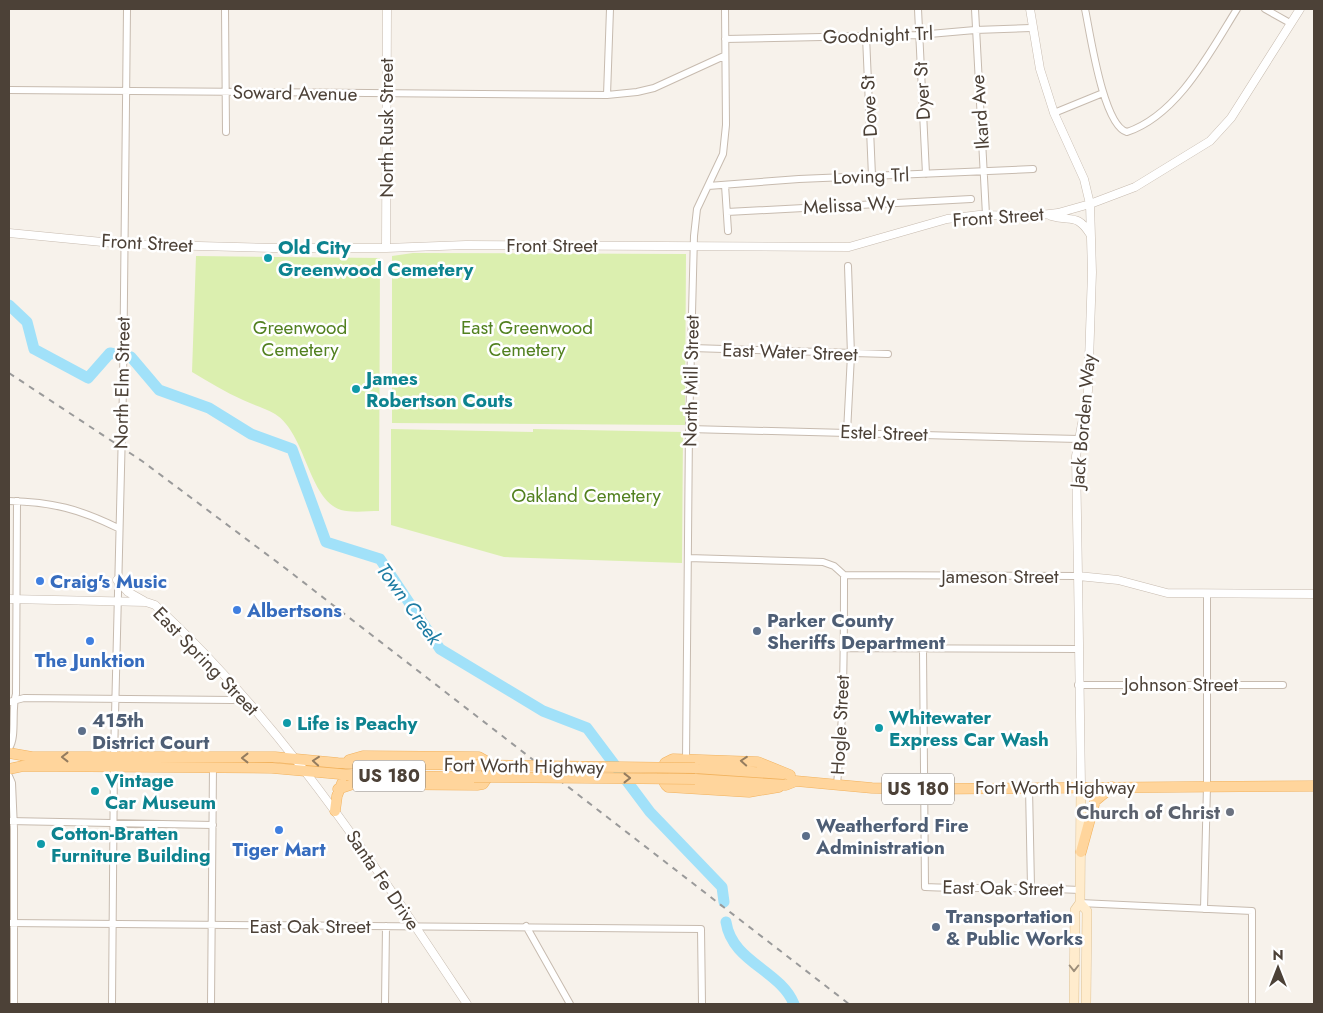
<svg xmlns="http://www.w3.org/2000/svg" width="1323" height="1013" font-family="Jost,sans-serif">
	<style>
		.green { fill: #dbefaf }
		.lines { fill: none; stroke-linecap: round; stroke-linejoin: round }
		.river { stroke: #a1e1f9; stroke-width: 11 }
		.minor-casing { stroke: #c7bbaf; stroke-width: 8 }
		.tertiary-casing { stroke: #c7bbaf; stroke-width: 9 }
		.secondary-casing { stroke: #dfc397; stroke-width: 10 }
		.primary-casing { stroke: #f2b25d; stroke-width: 11 }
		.minor { stroke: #fff; stroke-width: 6 }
		.tertiary { stroke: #fff; stroke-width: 8 }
		.secondary { stroke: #ffeccd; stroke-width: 9 }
		.primary { stroke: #ffd59c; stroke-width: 10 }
		.rail { stroke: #9a9a9a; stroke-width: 2; stroke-dasharray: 6 6; stroke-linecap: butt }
		.primary-bridge-casing { stroke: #f2b25d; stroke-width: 11; stroke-linecap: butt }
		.primary-bridge { stroke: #ffd59c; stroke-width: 10 }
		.oneway { stroke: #947c5f }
		.oneway2 { stroke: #9d8e7a }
		.culture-dot { fill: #0f9aa8; stroke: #fff; stroke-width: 2 }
		.shop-dot { fill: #3f7fe0; stroke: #fff; stroke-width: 2 }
		.service-dot { fill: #5c6f8a; stroke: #fff; stroke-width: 2 }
		.worship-dot { fill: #6b7280; stroke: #fff; stroke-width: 2 }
		.labels { text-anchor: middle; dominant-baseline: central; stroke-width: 5; stroke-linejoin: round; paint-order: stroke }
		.shield { fill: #fff; stroke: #827a73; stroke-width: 1 }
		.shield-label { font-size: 18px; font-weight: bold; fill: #4c4137 }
		.street-label { font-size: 19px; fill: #4c4137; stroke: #fff }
		.culture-label { font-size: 19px; font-weight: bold; fill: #0d838f; stroke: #fff; text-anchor: start }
		.park-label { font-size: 19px; fill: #528120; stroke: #fff }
		.shop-label { font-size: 19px; font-weight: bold; fill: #366cbe; stroke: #fff; text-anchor: start }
		.service-label { font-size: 19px; font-weight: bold; fill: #4e5e75; stroke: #fff; text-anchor: start }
		.worship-label { font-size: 19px; font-weight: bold; fill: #5b616d; stroke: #fff; text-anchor: end }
		.water-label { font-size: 20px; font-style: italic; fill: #1e7ca3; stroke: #fff }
	</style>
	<rect width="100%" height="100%" fill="#f7f2eb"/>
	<!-- green -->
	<path class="green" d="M413,253L686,254L685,425L392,423V256Z
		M196,256L380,258L379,511C368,511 352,513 341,510C308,499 306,433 275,414C265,408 253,405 243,400C225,392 209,382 192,372Z
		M391,429L533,432V429L683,432L682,563L504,557L391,525Z"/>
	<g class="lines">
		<!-- river -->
		<path class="river" d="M9,305L27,322L34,349L88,378L110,353L131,357L159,390L209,408L251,434L292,449L326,542L380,559L440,649L543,711L587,728L650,812L722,887L724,902
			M726,922C732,962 780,970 794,1004"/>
		<defs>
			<path id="minor" d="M225,9L226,132
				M918,9L926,174
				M975,9L986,215
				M1085,9C1090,32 1103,126 1127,132C1178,115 1210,52 1237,9
				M1265,9L1290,23
				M866,36L872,176
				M725,39L918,35L975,30L1031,28
				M9,90L607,95L637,92L654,88L724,56
				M607,95L610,9
				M1054,113L1103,93
				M725,185L728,231
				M708,186L799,179L1033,169
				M727,212L971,199
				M692,348L888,354
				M689,429L1079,439
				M847,432L851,355L848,266
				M9,501C52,502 80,509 118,528
				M688,558L823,562L834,566L844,575L1078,576
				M844,648L1078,649
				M923,650L925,887C977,889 1028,887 1080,890
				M1078,685H1283
				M9,702L24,698L233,700L240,694
				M9,748C17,737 11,709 16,694L17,501
				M686,759L689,429L694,236L697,209L723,154L726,125L725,9
				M9,776L12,783L14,829V1004
				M837,784C844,714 844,645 844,575
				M1029,788L1031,887
				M9,821L213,825
				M1080,903L1252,911V1004
				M1204,909L1207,786V594
				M9,923L701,929L702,1004
				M526,926L570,1004
				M112,1004L114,757L123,388L127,9
				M211,1004L213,766
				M385,1004L386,926"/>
			<path id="tertiary" d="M1030,9L1040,69L1054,113L1084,179L1090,204L1092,272L1088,391L1076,456L1078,576L1118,580L1167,593L1314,594
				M1051,216C1071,222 1077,213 1090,234
				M9,233L123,244L273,248H386L466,245L849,247L947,219L979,215L1032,216L1058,213L1090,204L1135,187L1210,141L1231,118L1300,9
				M386,248L387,9
				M1078,572L1081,787
				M117,580L128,592L144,601
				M9,599L146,602L155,605C280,720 374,864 467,1004"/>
			<path id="secondary" d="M1080,903L1087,911L1086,1004
				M1074,1004L1075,910L1080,903L1081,787"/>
			<path id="primary" d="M9,753L32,757H275L338,763L474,765
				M695,768L783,774
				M9,769L23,766L272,768L362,776L474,777
				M695,779L786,785L796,781L872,788L926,789L1314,786
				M779,787L749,792L668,787C661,782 662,770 665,763L673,759L758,762L790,775
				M338,789L353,784L477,785L483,784L487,778L486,761L479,757L363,756L349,760
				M335,811L337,796L342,783
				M1081,852L1095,801L1112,787"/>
		</defs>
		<!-- minor casing -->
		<use href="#minor" class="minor-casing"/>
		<!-- tertiary casing -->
		<use href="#tertiary" class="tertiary-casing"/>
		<!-- secondary casing -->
		<use href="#secondary" class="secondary-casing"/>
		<!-- primary casing -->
		<use href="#primary" class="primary-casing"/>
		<!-- minor -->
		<use href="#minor" class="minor"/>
		<!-- tertiary -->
		<use href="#tertiary" class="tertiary"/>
		<!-- secondary -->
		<use href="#secondary" class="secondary"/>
		<!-- primary -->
		<use href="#primary" class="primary"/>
		<!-- rail -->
		<path class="rail" d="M9,373L142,461L285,568L849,1004"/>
		<defs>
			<path id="primary-bridge" d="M474,765L695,768
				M474,777L695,779"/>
		</defs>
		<!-- primary-bridge casing -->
		<use href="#primary-bridge" class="primary-bridge-casing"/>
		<!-- primary-bridge -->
		<use href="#primary-bridge" class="primary-bridge"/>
	</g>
	<!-- one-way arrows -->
	<defs><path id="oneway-chevron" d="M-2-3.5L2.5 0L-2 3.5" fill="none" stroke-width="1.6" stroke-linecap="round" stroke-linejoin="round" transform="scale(1.25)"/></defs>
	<g class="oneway">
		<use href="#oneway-chevron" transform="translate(65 757) rotate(-180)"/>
		<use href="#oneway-chevron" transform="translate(245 758) rotate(180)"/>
		<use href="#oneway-chevron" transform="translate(316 761) rotate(-175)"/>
		<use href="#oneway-chevron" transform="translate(744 761) rotate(-176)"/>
		<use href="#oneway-chevron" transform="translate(627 778)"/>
	</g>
	<use class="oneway2" href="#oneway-chevron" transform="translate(1074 968) rotate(90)"/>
	<!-- markers -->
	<g class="culture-dot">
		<circle cx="268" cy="258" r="5"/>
		<circle cx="356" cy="389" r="5"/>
		<circle cx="287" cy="723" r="5"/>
		<circle cx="879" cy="728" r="5"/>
		<circle cx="95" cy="791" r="5"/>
		<circle cx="41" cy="844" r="5"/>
	</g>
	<g class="shop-dot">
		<circle cx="40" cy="581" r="5"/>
		<circle cx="237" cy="610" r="5"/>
		<circle cx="90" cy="641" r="5"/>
		<circle cx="279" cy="830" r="5"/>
	</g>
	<g class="service-dot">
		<circle cx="757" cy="631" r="5"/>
		<circle cx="82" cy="731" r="5"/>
		<circle cx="806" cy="836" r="5"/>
		<circle cx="936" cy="927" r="5"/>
	</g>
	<circle class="worship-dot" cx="1230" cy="812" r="5"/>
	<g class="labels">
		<!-- shield labels -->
		<g class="shield">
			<rect x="353" y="760.5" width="72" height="31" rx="4"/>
			<rect x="882" y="773.5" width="72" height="31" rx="4"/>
		</g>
		<g class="shield-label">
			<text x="389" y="776">US 180</text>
			<text x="918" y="789">US 180</text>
		</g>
		<!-- street labels -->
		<g class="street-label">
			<text transform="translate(878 35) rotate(-2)">Goodnight Trl</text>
			<text transform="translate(922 91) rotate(-93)">Dyer St</text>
			<text transform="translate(295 93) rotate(1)">Soward Avenue</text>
			<text transform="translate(869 106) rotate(-93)">Dove St</text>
			<text transform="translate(980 112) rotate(-94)">Ikard Ave</text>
			<text transform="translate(386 128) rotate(-90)">North Rusk Street</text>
			<text transform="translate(871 176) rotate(-2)">Loving Trl</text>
			<text transform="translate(849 205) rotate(-3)">Melissa Wy</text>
			<text transform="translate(998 217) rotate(-4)">Front Street</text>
			<text transform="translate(147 243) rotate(3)">Front Street</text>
			<text x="552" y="245">Front Street</text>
			<text transform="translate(790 352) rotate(2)">East Water Street</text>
			<text transform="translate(691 381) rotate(-89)">North Mill Street</text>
			<text transform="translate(122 383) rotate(-89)">North Elm Street</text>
			<text transform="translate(1083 421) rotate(-85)">Jack Borden Way</text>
			<text transform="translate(884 433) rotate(2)">Estel Street</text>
			<text x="1000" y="576">Jameson Street</text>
			<text transform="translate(206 661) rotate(46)">East Spring Street</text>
			<text x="1181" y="684">Johnson Street</text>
			<text transform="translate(840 725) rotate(-87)">Hogle Street</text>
			<text transform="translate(524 766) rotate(1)">Fort Worth Highway</text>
			<text x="1055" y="787">Fort Worth Highway</text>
			<text transform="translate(383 880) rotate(56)">Santa Fe Drive</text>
			<text transform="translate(1003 888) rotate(1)">East Oak Street</text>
			<text x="310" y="926">East Oak Street</text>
		</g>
		<!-- culture labels -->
		<g class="culture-label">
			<text x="278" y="247">Old City<tspan x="278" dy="22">Greenwood Cemetery</tspan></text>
			<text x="366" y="378">James<tspan x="366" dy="22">Robertson Couts</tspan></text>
			<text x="889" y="717">Whitewater<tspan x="889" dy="22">Express Car Wash</tspan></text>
			<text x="297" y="723">Life is Peachy</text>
			<text x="105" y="780">Vintage<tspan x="105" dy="22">Car Museum</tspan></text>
			<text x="51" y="833">Cotton-Bratten<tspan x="51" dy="22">Furniture Building</tspan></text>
		</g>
		<!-- park labels -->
		<g class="park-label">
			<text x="300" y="327">Greenwood<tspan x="300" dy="22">Cemetery</tspan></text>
			<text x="527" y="327">East Greenwood<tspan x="527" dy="22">Cemetery</tspan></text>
			<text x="586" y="495">Oakland Cemetery</text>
		</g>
		<!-- shop labels -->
		<g class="shop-label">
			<text x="50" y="581">Craig's Music</text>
			<text x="247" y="610">Albertsons</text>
			<text x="90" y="660" text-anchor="middle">The Junktion</text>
			<text x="279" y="849" text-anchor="middle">Tiger Mart</text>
		</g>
		<!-- service labels -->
		<g class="service-label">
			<text x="767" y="620">Parker County<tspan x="767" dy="22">Sheriffs Department</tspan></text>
			<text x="92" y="720">415th<tspan x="92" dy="22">District Court</tspan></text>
			<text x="816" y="825">Weatherford Fire<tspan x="816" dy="22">Administration</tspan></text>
			<text x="946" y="916">Transportation<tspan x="946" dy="22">&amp; Public Works</tspan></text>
		</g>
		<!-- worship labels -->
		<g class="worship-label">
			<text x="1220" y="812">Church of Christ</text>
		</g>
		<!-- water labels -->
		<g class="water-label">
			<text transform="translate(409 604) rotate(54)">Town Creek</text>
		</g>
	</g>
	<!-- border -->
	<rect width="1323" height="1013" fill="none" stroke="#4c4137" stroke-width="20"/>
	<!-- north arrow -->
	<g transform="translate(1278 968)" stroke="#ffffff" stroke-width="4" paint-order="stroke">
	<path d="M0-4L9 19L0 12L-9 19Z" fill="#4c4137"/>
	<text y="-8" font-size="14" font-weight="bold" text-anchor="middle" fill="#4c4137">N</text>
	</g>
</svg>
